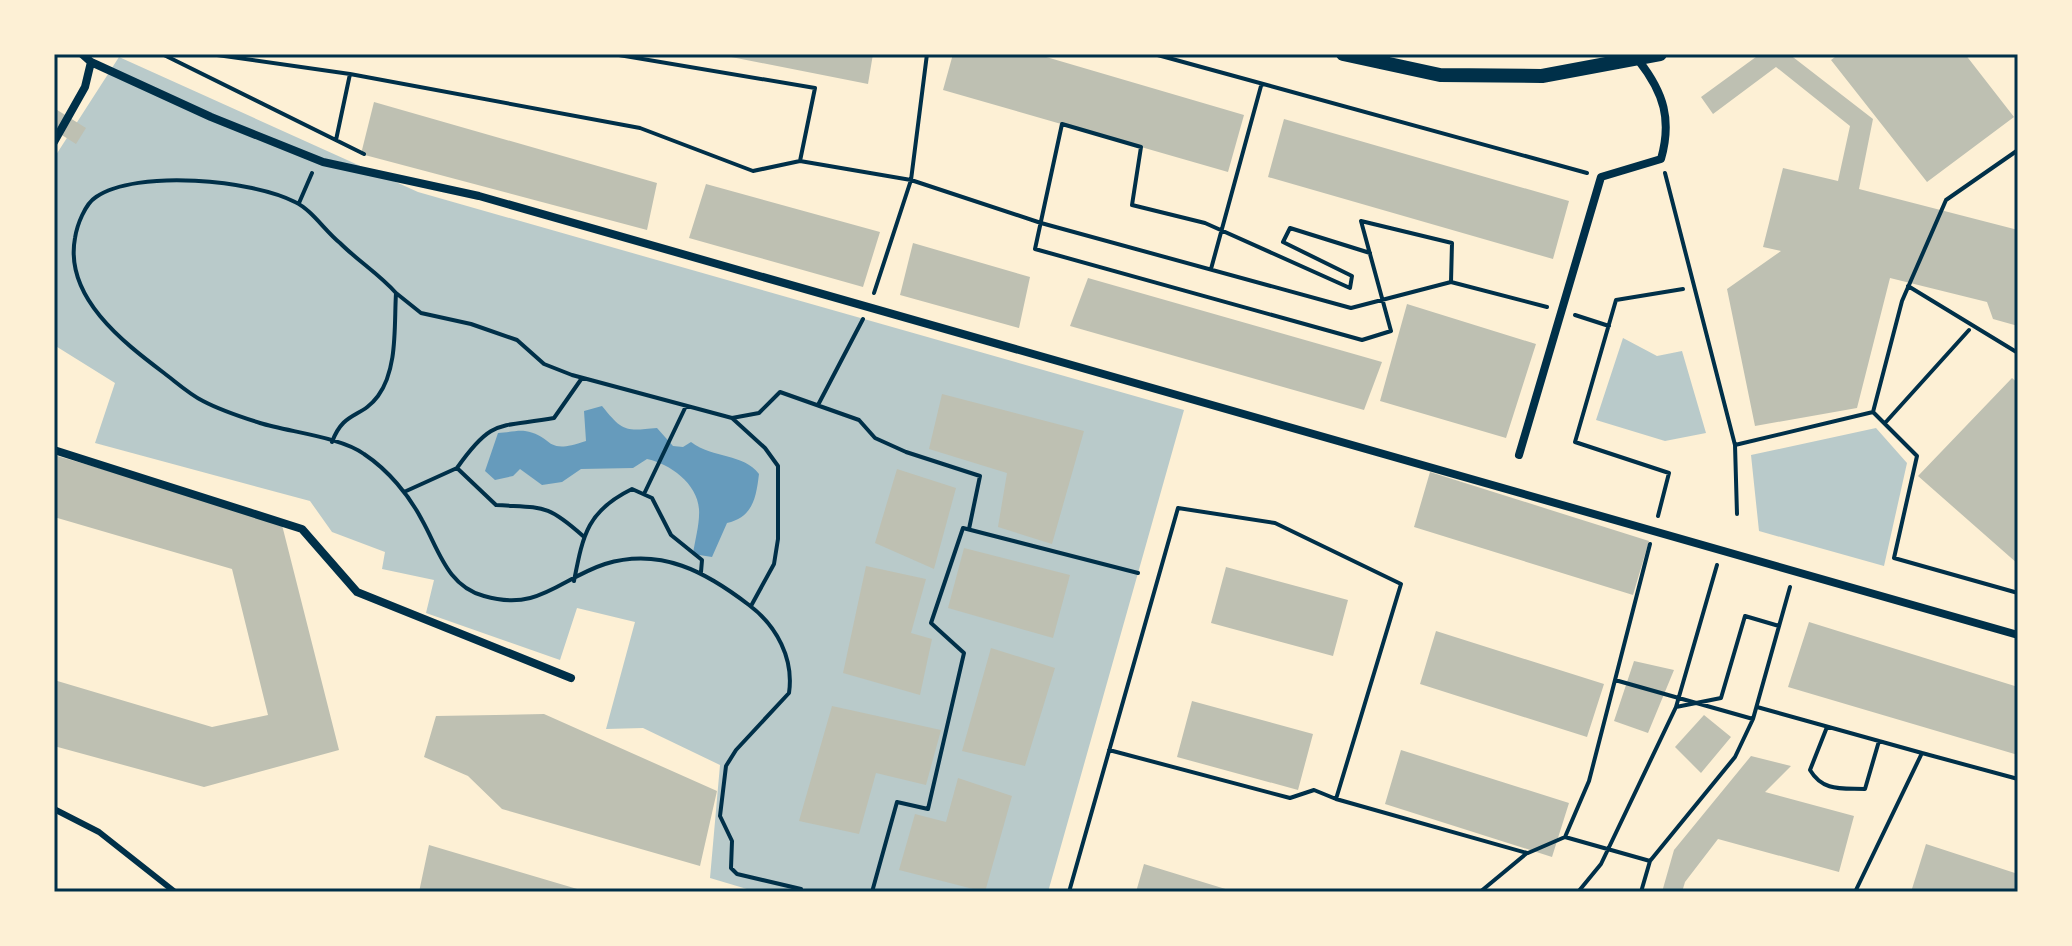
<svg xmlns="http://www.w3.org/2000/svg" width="2072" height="946" font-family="'Exo 2',sans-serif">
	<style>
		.green { fill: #b9caca }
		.water { fill: #669bbc }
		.building { fill: #bec0b2 }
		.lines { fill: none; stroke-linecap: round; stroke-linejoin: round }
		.path { stroke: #003049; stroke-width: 4 }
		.service { stroke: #003049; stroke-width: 6 }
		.minor { stroke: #003049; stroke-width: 8 }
		.tertiary { stroke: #003049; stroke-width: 14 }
		.neatline { fill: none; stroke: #003049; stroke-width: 3 }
	</style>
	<rect width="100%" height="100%" fill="#fdf0d5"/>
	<!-- green -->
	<path class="green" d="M119,57L418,192L1184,410L1048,892H757L710,878L720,765L643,728L606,729L635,622L577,608L560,660L426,613L434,580L382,569L385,552L332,532L310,501L95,443L115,383L54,345V158Z
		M1623,338L1657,356L1682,351L1706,433L1665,441L1596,420Z
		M1876,428L1907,463L1884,566L1759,531L1751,455Z"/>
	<!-- water -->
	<path class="water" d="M602,406C623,432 625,431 657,428L673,446L683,447L691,442C714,459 743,453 759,474C756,498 753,517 727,523L712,557L693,554C695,540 700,523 699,509C697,483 670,464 647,459L633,468L581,469L562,482L542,485L520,469L513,476L495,480L485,471L498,433C506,433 517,430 525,431C555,436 543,456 586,441L584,411Z"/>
	<!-- building -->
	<path class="building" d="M716,54H873L868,84Z
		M953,54H1036L1244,115L1228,172L943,90Z
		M1760,54H1789L1873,119L1859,189L2018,230V326L1993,319L1987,302L1890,278L1857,408L1755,426L1727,289L1781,251L1763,247L1783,168L1838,181L1850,126L1776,67L1713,114L1701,97Z
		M1839,54H1965L2014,117L1927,182L1831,60Z
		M374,102L657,183L647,230L361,154Z
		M54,108L86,128L76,144L54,130Z
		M1284,119L1569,201L1553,259L1268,177Z
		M706,184L880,232L863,287L689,238Z
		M913,243L1030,277L1019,328L900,295Z
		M1088,278L1382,362L1364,410L1070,326Z
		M1407,304L1536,344L1506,438L1380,401Z
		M2012,378L2018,383V564L1918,476Z
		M942,394L1084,431L1052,544L998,527L1007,473L929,449Z
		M54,455L281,521L339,750L204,787L54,746V680L212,727L268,715L232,569L54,517Z
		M897,469L956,488L934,569L875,543Z
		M1430,472L1649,541L1633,595L1414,527Z
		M964,548L1070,575L1053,638L948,608Z
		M866,566L926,579L911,633L932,639L920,695L843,673Z
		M1226,567L1348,600L1333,656L1211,623Z
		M1809,622L2018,687V755L1788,687Z
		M1436,631L1604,684L1587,737L1420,684Z
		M991,648L1055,668L1025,766L962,751Z
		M1634,661L1674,670L1648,733L1614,721Z
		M1192,701L1313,734L1298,790L1177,757Z
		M832,706L941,730L926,785L876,773L859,834L799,821Z
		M544,714L717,791L700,866L502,809L468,776L424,757L436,716Z
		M1704,715L1731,737L1701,773L1675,747Z
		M1401,750L1569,803L1552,857L1385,804Z
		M1751,756L1791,766L1765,792L1854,816L1839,872L1718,839L1685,882L1682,892H1662L1674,850Z
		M958,778L1012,796L985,892L899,870L915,814L946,822Z
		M1926,844L2018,874V892H1911Z
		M429,845L584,891V892H419Z
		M1144,864L1232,891V892H1136Z"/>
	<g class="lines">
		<!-- path -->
		<path class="path" d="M162,54L364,154
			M210,54L350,74
			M613,54L815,88L800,161
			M1154,54L1587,173
			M336,140L350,74L640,128L753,171L800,161L911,180L927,54
			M1665,173L1735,445L1737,514
			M299,203L312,173
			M1370,253L1290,228L1283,242L1352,276L1350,288L1205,223L1132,205L1141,147L1062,124L1035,249L1362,340L1391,331L1361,221L1452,243L1451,282
			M1211,269L1261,86
			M1908,286L2018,353
			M396,293L421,313L471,324L517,340L544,364L572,375L732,418L759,413L780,392L859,420L875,438L906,452L980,476L969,529
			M874,293L911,180L1041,223L1351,308L1451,282L1547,307
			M1575,315L1609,326
			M818,405L863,319
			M1873,412L1902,301L1946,200L2018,150
			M732,418L765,448L778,466V539L774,564L751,606
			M1885,423L1969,330
			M332,442C344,410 361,419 378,396C398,369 394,325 396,293C379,274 358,261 340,243C325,231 312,210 295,202C253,180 137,169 96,197C85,204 77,225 75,238C64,297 123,342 164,373C176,382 189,394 203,401C220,410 241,417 260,423C289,432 341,437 364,454C388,470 409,495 422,520C439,550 447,586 484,596C539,612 559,579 605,564C661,547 706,572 749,605C777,626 794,659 789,693L736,750L726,766L720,816L732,841L731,868L737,874L801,889L800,892
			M1735,445L1873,412L1917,456L1894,558L2018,593
			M457,468C493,417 499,428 554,418L582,378
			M404,492L457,468L496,505C543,508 546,503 583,536
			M644,494L686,406
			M1658,516L1669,473L1575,442L1616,300L1683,289
			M574,581C583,535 587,511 632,489L652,498L671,535L702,560L701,572
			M1615,680L1753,719L1735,757L1650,861
			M1676,707L1721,698L1745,616L1779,626
			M1757,707L1922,753L1855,892
			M1753,719L1790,587
			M1827,727L1810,770C1823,792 1842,788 1865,789L1879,741
			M1922,753L2018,779
			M1336,799L1527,853L1480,892
			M1565,837L1589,781L1650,544
			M1528,853L1565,837L1650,861L1641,892
			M872,892L897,802L928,809L964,653L931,623L963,528L1138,573
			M1069,892L1178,508L1275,523L1401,584L1336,799L1314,790L1290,798L1109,750
			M1578,892L1601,864L1676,707L1717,565"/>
		<!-- service -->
		<path class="service" d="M54,809L99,832L175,892"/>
		<!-- minor -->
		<path class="minor" d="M82,54L91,62L211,117L323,162L479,196L2018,635
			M54,142L85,87L91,62
			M54,450L302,529L357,592L571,678
			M1519,455L1601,177L1661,159C1672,120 1664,93 1639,61"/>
		<!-- tertiary -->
		<path class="tertiary" d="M1343,54L1440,75L1542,76L1660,54"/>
	</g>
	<!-- border -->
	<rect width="2072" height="946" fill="none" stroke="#fdf0d5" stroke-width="112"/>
	<rect x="56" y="56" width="1960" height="834" class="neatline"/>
</svg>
